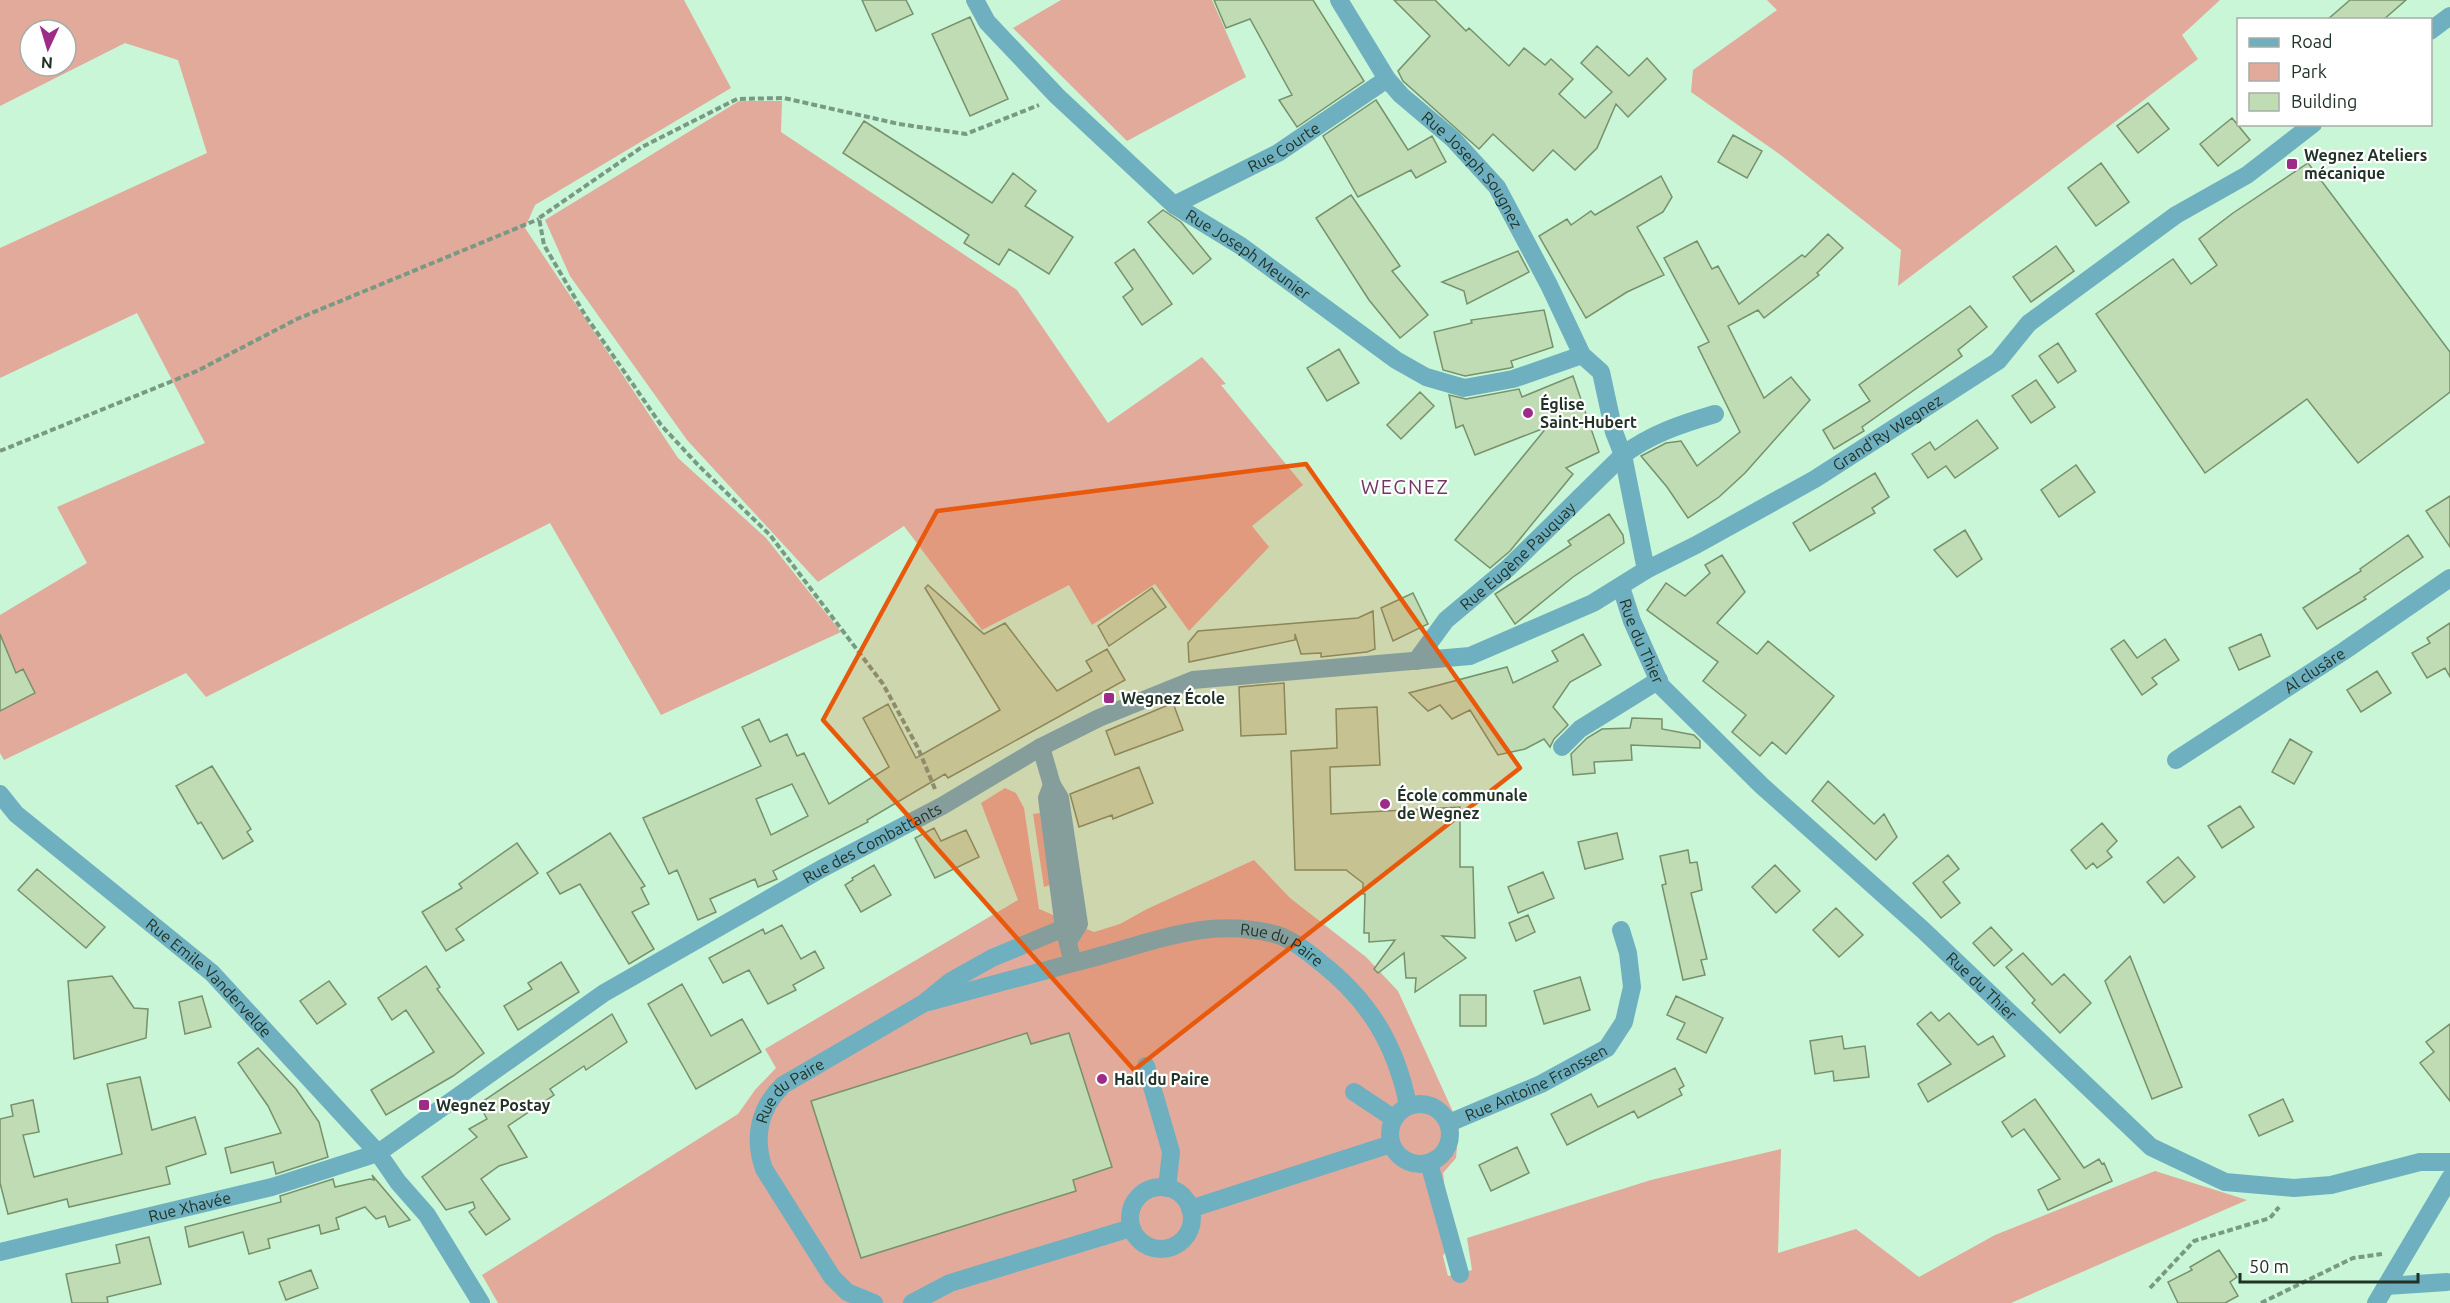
<svg xmlns="http://www.w3.org/2000/svg" width="2450" height="1303" font-family="Ubuntu,sans-serif">
	<style>
		.green { fill: #e1aa9b; fill-rule: evenodd }
		.building { fill: #c0dcb4; stroke: #77916b; stroke-width: 1.5; fill-rule: evenodd }
		.lines { fill: none; stroke-linecap: round; stroke-linejoin: round }
		.path { stroke: #799983; stroke-width: 4; stroke-dasharray: 6 3; stroke-linecap: butt }
		.minor { stroke: #6fb0c0; stroke-width: 18 }
		.marked { fill: #e8590c; fill-opacity: 0.2; stroke: #e8590c; stroke-width: 4.5; stroke-linejoin: round }
		.poi-dot { fill: #9d2c89; stroke: #fff; stroke-width: 2 }
		.labels { text-anchor: middle; dominant-baseline: central; stroke-width: 4.5; stroke-linejoin: round; paint-order: stroke }
		.street-label { font-size: 16px; fill: #213327; stroke: #fff }
		.poi-label { font-size: 16px; font-weight: bold; fill: #213327; stroke: #fff; text-anchor: start }
		.quarter-label { font-size: 20px; letter-spacing: 1.5px; fill: #703763; stroke: #fff }
	</style>
	<rect width="100%" height="100%" fill="#c8f6d7"/>
	<!-- green -->
	<path class="green" d="M0,0H684L731,88L535,205L525,228L678,458L766,538L841,632L661,715L550,523L206,697L186,673L4,760L0,753V615L87,563L57,507L205,443L137,313L0,378V248L207,153L178,60L125,43L0,106ZM30,30H66V66H30Z
		M1061,0H1212L1246,77L1127,141L1013,28Z
		M1767,0H2220L2182,35L2198,59L1898,286L1901,250L1782,156L1691,92L1693,70L1777,10Z
		M739,101H782L781,132L1017,290L1108,423L1202,357L1226,384L1221,385L1303,485L1252,526L1269,547L1189,631L1155,584L1092,625L1069,585L982,630L904,526L818,582L687,440L570,276L545,220Z
		M1005,788L1016,793L1024,808L1039,909L1094,932L1120,924L1147,909L1254,860L1290,898L1366,957L1398,991L1459,1125L1456,1158L1443,1173L1451,1243L1443,1256L1448,1276L1472,1270L1467,1238L1651,1180L1781,1149L1778,1253L1856,1229L1919,1277L1995,1235L2155,1171L2247,1200L2011,1303H498L482,1275L738,1114L755,1090L776,1068L765,1049L1018,900L981,803Z
		M1040,813L1050,885L1044,887L1033,814Z"/>
	<!-- building -->
	<path class="building" d="M862,0H906L913,14L876,31Z
		M1214,0H1313L1364,81L1297,127L1279,100L1292,95L1250,19L1226,28Z
		M1394,0H1435L1466,31L1469,28L1509,66L1524,48L1545,65L1551,59L1573,79L1559,94L1585,118L1612,92L1581,63L1597,46L1629,76L1647,58L1666,79L1628,117L1616,104L1597,148L1575,170L1553,150L1533,171L1493,134L1479,149L1403,81L1398,71L1430,36Z
		M2350,0H2406L2383,20H2327Z
		M970,17L1008,99L970,116L932,34Z
		M1376,100L1408,150L1432,136L1446,162L1416,178L1411,170L1358,197L1323,136Z
		M2148,103L2169,129L2138,153L2117,126Z
		M2232,118L2250,140L2218,166L2200,144Z
		M864,121L992,203L1013,173L1036,191L1025,206L1073,237L1049,274L1009,249L999,265L964,243L969,235L843,153Z
		M1733,135L1762,151L1747,178L1718,162Z
		M2101,163L2129,202L2096,226L2068,188Z
		M2308,163L2450,352V392L2358,463L2307,399L2205,473L2096,314L2173,259L2191,284L2217,265L2199,239L2233,213Z
		M1661,176L1672,197L1663,212L1637,227L1664,275L1627,292L1586,318L1539,236L1567,219L1571,225L1591,211L1595,215Z
		M1351,195L1400,266L1392,271L1428,315L1400,338L1369,300L1316,218Z
		M1163,210L1181,222L1211,259L1193,274L1148,222Z
		M1828,234L1843,248L1817,273L1819,275L1764,318L1758,310L1728,326L1764,398L1791,377L1810,400L1745,473L1719,497L1688,518L1667,487L1641,456L1666,443L1681,441L1697,466L1740,432L1698,347L1709,342L1664,258L1697,241L1712,269L1718,266L1739,304L1802,255L1805,257Z
		M2056,246L2074,271L2031,302L2013,277Z
		M1134,249L1172,304L1142,325L1123,297L1133,289L1115,263Z
		M1518,251L1529,272L1467,304L1464,291L1442,282Z
		M1970,306L1987,327L1958,350L1962,356L1862,427L1864,431L1834,449L1823,430L1870,401L1859,385Z
		M1544,310L1553,347L1511,361L1513,367L1510,368L1465,376L1443,370L1434,332L1472,323L1471,320Z
		M2058,343L2076,371L2058,383L2039,356Z
		M1339,349L1359,383L1327,401L1307,368Z
		M1573,376L1599,452L1566,468L1573,474L1510,551L1490,568L1455,540L1547,427L1475,455L1463,425L1456,428L1449,395L1466,399L1519,389L1522,397Z
		M2036,380L2055,407L2031,423L2012,396Z
		M1420,392L1434,406L1401,439L1387,425Z
		M1977,420L1998,448L1955,478L1946,466L1928,478L1912,454L1930,442L1935,450Z
		M2076,465L2095,492L2059,517L2041,490Z
		M1875,473L1889,497L1872,508L1875,513L1810,551L1793,523Z
		M2450,496V547L2426,511Z
		M1609,514L1623,535L1624,543L1573,577L1515,624L1495,594L1571,545L1568,541Z
		M1965,530L1982,559L1957,577L1934,550Z
		M2408,535L2423,557L2364,597L2366,599L2317,629L2303,608L2361,571L2360,569Z
		M1722,555L1745,592L1717,623L1757,654L1768,641L1834,696L1786,754L1772,742L1760,756L1732,732L1746,715L1703,681L1718,662L1647,610L1666,583L1685,596L1710,573L1705,565Z
		M928,585L984,634L1005,623L1057,691L1092,671L1086,661L1107,649L1125,680L948,778L945,774L867,820L868,822L773,871L777,879L758,887L755,879L710,899L716,912L698,920L677,870L669,874L643,818L761,766L742,727L759,719L770,742L787,734L797,756L804,753L829,804L889,767L863,718L888,704L916,758L1000,710L925,588ZM792,784L808,816L771,835L756,799Z
		M1152,588L1166,607L1109,646L1098,626Z
		M1413,593L1428,624L1393,641L1381,608Z
		M1373,611L1375,649L1367,652L1321,657V653L1301,654L1295,634V640L1189,662L1188,643L1198,631L1358,618Z
		M2450,623V677L2445,668L2427,678L2412,653L2430,643L2427,638Z
		M0,634L16,673L23,669L35,693L0,711Z
		M1583,634L1601,665L1570,682L1553,707L1568,725L1554,739L1550,747L1544,739L1525,749L1498,755L1470,710L1452,719L1440,705L1428,711L1409,693L1507,667L1513,683L1558,661L1552,651Z
		M2261,634L2270,656L2239,670L2229,648Z
		M2165,639L2179,660L2152,678L2157,684L2142,695L2111,649L2124,640L2137,658Z
		M2377,671L2391,693L2361,712L2347,690Z
		M1284,683L1286,734L1241,736L1239,687Z
		M1173,703L1183,730L1115,755L1106,731Z
		M1377,707L1380,765L1330,767L1331,814L1460,807V867H1473L1475,938L1442,936L1466,958L1415,992L1416,978H1406L1404,953L1378,973L1374,969L1395,940L1369,942V933H1364L1365,894H1363V883L1346,870H1295L1291,751L1337,748L1336,709Z
		M1632,718L1662,719V729L1694,735L1700,741V748L1631,745L1632,760L1594,762L1595,773L1573,775L1571,754L1587,738L1602,729L1630,728Z
		M2290,739L2312,752L2294,784L2272,772Z
		M212,766L251,829L247,832L253,841L223,859L201,822L198,824L176,786Z
		M1139,767L1153,803L1113,819L1112,815L1079,827L1070,794Z
		M1828,781L1874,824L1884,814L1897,837L1876,860L1812,801Z
		M2240,806L2254,827L2222,848L2208,826Z
		M2102,823L2117,841L2107,851L2112,857L2097,868L2093,863L2086,869L2071,850Z
		M934,828L941,841L966,830L979,857L935,878L915,838Z
		M610,833L645,886L641,888L649,904L632,912L654,949L629,964L580,884L560,894L547,873Z
		M1617,833L1623,859L1585,869L1578,842Z
		M517,843L538,873L456,929L464,940L446,951L422,912L462,888L459,884Z
		M1688,850L1690,863L1697,862L1702,890L1691,893L1707,959L1701,960L1705,975L1683,980L1662,885L1666,884L1660,856Z
		M1948,855L1959,869L1943,882L1960,903L1941,918L1913,883Z
		M2178,857L2195,877L2164,903L2147,882Z
		M874,865L891,895L861,912L845,885L853,880L852,878Z
		M1775,865L1800,891L1776,913L1752,887Z
		M37,869L105,927L86,948L18,890Z
		M1543,872L1554,898L1518,913L1508,887Z
		M1836,908L1863,935L1839,957L1813,930Z
		M1528,915L1535,932L1516,941L1509,923Z
		M782,925L801,959L815,951L824,968L793,985L796,990L768,1004L749,970L723,983L709,958L763,929L765,934Z
		M1991,927L2012,950L1994,966L1973,943Z
		M2023,953L2052,985L2064,974L2091,1003L2060,1033L2032,1003L2035,1000L2006,967Z
		M2130,956L2182,1087L2152,1099L2105,981Z
		M561,962L579,992L518,1030L504,1006L532,989L528,983Z
		M426,966L440,987L437,989L484,1053L453,1076L386,1115L371,1090L434,1052L406,1010L392,1020L378,998Z
		M112,976L134,1008L148,1009L146,1038L74,1059L68,981Z
		M1580,977L1590,1010L1544,1024L1534,991Z
		M329,981L346,1004L317,1024L300,1001Z
		M682,984L711,1036L742,1019L761,1052L696,1089L648,1004Z
		M1460,995H1486V1026H1460Z
		M202,996L211,1027L185,1034L179,1002Z
		M1676,996L1723,1018L1706,1053L1677,1039L1685,1023L1667,1015Z
		M1931,1012L1939,1021L1949,1013L1978,1045L1993,1036L2005,1056L1928,1102L1918,1084L1951,1064L1917,1024Z
		M612,1014L627,1042L586,1070L584,1066L550,1089L554,1095L508,1126L527,1157L499,1166L481,1179L510,1219L486,1235L469,1212L475,1208L473,1202L446,1210L422,1177L477,1137L469,1129L487,1119L479,1104Z
		M2450,1024V1101L2420,1063L2434,1052L2426,1042Z
		M1027,1033L1031,1044L1069,1033L1112,1167L1073,1180L1076,1191L861,1258L811,1101Z
		M1842,1036L1844,1049L1865,1046L1869,1077L1834,1081L1833,1071L1815,1074L1810,1041Z
		M258,1048L296,1089L319,1122L328,1157L276,1174L273,1162L231,1173L225,1148L281,1133L268,1106L238,1063Z
		M1675,1068L1684,1086L1679,1089L1682,1095L1638,1118L1634,1111L1567,1145L1551,1114L1591,1094L1598,1107Z
		M140,1077L152,1130L195,1117L206,1154L166,1167L170,1184L69,1207L67,1199L8,1214L0,1183V1119L13,1116L11,1105L33,1100L39,1132L23,1135L34,1177L122,1154L107,1084Z
		M2035,1099L2084,1168L2099,1159L2102,1164L2104,1163L2112,1181L2048,1210L2038,1190L2060,1179L2024,1129L2012,1137L2002,1122Z
		M2283,1099L2293,1121L2259,1136L2249,1115Z
		M1517,1147L1529,1173L1491,1191L1479,1165Z
		M372,1175L410,1220L389,1227L385,1216L376,1219L365,1207L336,1218L339,1229L321,1234L319,1225L268,1239L270,1248L249,1254L243,1232L189,1247L185,1227L281,1202L280,1196L333,1179L335,1187L370,1179L374,1180Z
		M149,1237L161,1284L107,1297L108,1303H72L66,1274L120,1263L116,1245Z
		M2219,1250L2237,1277L2230,1282L2238,1296L2225,1303H2178L2168,1282L2192,1270L2190,1267Z
		M311,1270L318,1288L286,1300L279,1282Z"/>
	<g class="lines">
		<!-- path -->
		<path class="path" d="M0,451L197,371L297,319L539,219
			M935,789L918,748L883,684L770,535L699,466L661,425L585,315L544,245L539,218L642,147L737,99L784,98L899,124L966,134L1039,105
			M2150,1288L2194,1241L2270,1218L2279,1207
			M2261,1303L2353,1258L2382,1254"/>
		<!-- minor -->
		<g class="minor">
			<path id="s1" d="M975,0L987,22L1057,96L1174,205L1241,246L1396,360L1426,377L1464,388L1513,379L1582,355"/>
			<path id="s2" d="M1339,0L1387,79L1401,95L1453,139L1497,187L1549,285L1582,355L1601,372L1614,432L1623,455L1646,570"/>
			<path d="M2430,31L2450,16"/>
			<path id="s3" d="M1174,205L1278,153L1387,79"/>
			<path id="s4" d="M1621,587L1632,621L1661,686L1761,785L1923,930L2151,1147L2225,1182L2294,1188L2331,1185L2420,1162H2450"/>
			<path id="s5" d="M1416,661L1446,620L1508,568L1623,455C1651,434 1681,424 1715,414"/>
			<path d="M1041,747L1052,785L1060,798L1079,924L1069,940"/>
			<path d="M1562,747L1580,729L1659,680"/>
			<path id="s6" d="M2176,760L2344,651L2450,578"/>
			<path id="s7" d="M1052,785L1047,798L1064,928L1073,963C1119,952 1164,934 1210,929C1233,927 1256,929 1278,935C1293,940 1308,952 1320,962C1369,1000 1396,1045 1408,1105"/>
			<path id="s8" d="M0,794L16,814L212,973L378,1153L398,1182L427,1215L481,1303"/>
			<path d="M928,1002L1073,963"/>
			<path d="M1146,1066L1171,1152L1167,1188"/>
			<path d="M1354,1092L1393,1118"/>
			<circle cx="1420" cy="1134" r="30"/>
			<path id="s9" d="M1449,1123L1541,1084L1607,1048L1624,1022L1632,987L1628,953L1621,930"/>
			<path d="M1429,1163L1460,1274"/>
			<circle cx="1161" cy="1218" r="31"/>
			<path d="M1190,1209L1391,1144"/>
			<path id="s10" d="M0,1252L272,1187L378,1153L604,993L821,869L942,806L1041,747L1099,718L1193,680L1470,656L1593,603L1646,570L1696,545L1815,479L1998,361L2029,323L2176,215L2247,175L2313,124"/>
			<path d="M2386,1286L2447,1282"/>
			<path id="s11" d="M874,1303L847,1292L832,1277L764,1169C753,1138 759,1108 783,1085L924,1003L951,981L992,958L1064,928"/>
			<path d="M912,1303L950,1283L1131,1228"/>
			<path d="M2376,1303L2450,1178"/>
		</g>
	</g>
	<!-- marked area -->
	<path class="marked" d="M1306,464L1520,768L1134,1070L823,720L937,511Z"/>
	<!-- markers -->
	<g class="poi-dot">
		<rect x="2286" y="158" width="12" height="12" rx="3"/>
		<circle cx="1528" cy="413" r="6"/>
		<rect x="1103" y="692" width="12" height="12" rx="3"/>
		<circle cx="1385" cy="804" r="6"/>
		<circle cx="1102" cy="1079" r="6"/>
		<rect x="418" y="1099" width="12" height="12" rx="3"/>
	</g>
	<g class="labels">
		<!-- street labels -->
		<g class="street-label">
			<text stroke="none"><textPath href="#s3" startOffset="124">Rue Courte</textPath></text>
			<text stroke="none"><textPath href="#s2" startOffset="218">Rue Joseph Sougnez</textPath></text>
			<text stroke="none"><textPath href="#s1" startOffset="376">Rue Joseph Meunier</textPath></text>
			<text stroke="none"><textPath href="#s10" startOffset="2088">Grand'Ry Wegnez</textPath></text>
			<text stroke="none"><textPath href="#s5" startOffset="147">Rue Eugène Pauquay</textPath></text>
			<text stroke="none"><textPath href="#s4" startOffset="58">Rue du Thier</textPath></text>
			<text stroke="none"><textPath href="#s6" startOffset="165">Al clusâre</textPath></text>
			<text stroke="none"><textPath href="#s10" startOffset="975">Rue des Combattants</textPath></text>
			<text stroke="none"><textPath href="#s7" startOffset="398">Rue du Paire</textPath></text>
			<text stroke="none"><textPath href="#s8" startOffset="279">Rue Emile Vandervelde</textPath></text>
			<text stroke="none"><textPath href="#s4" startOffset="546">Rue du Thier</textPath></text>
			<text stroke="none"><textPath href="#s9" startOffset="96">Rue Antoine Franssen</textPath></text>
			<text stroke="none"><textPath href="#s11" startOffset="270">Rue du Paire</textPath></text>
			<text stroke="none"><textPath href="#s10" startOffset="195">Rue Xhavée</textPath></text>
		</g>
		<!-- poi labels -->
		<g class="poi-label">
			<text x="2304" y="155">Wegnez Ateliers<tspan x="2304" dy="18">mécanique</tspan></text>
			<text x="1540" y="404">Église<tspan x="1540" dy="18">Saint-Hubert</tspan></text>
			<text x="1121" y="698">Wegnez École</text>
			<text x="1397" y="795">École communale<tspan x="1397" dy="18">de Wegnez</tspan></text>
			<text x="1114" y="1079">Hall du Paire</text>
			<text x="436" y="1105">Wegnez Postay</text>
		</g>
		<!-- quarter labels -->
		<g class="quarter-label">
			<text x="1405" y="486">WEGNEZ</text>
		</g>
	</g>
	<!-- legend -->
	<rect x="2237" y="18" width="195" height="108" fill="#ffffff" stroke="#a6ada9" stroke-width="1.5"/>
	<rect x="2249" y="38" width="30" height="9" fill="#6fb0c0" stroke="#a6ada9" stroke-width="1.5"/>
	<text x="2291" y="48" font-size="18" fill="#213327">Road</text>
	<rect x="2249" y="63" width="30" height="18" fill="#e1aa9b" stroke="#a6ada9" stroke-width="1.5"/>
	<text x="2291" y="78" font-size="18" fill="#213327">Park</text>
	<rect x="2249" y="93" width="30" height="18" fill="#c0dcb4" stroke="#a6ada9" stroke-width="1.5"/>
	<text x="2291" y="108" font-size="18" fill="#213327">Building</text>
	<!-- north arrow -->
	<g transform="translate(48 48) rotate(184)"><circle r="28" fill="#ffffff" stroke="#a6ada9" stroke-width="1.5"/>
	<path d="M0-4.5L10 22L0 15L-10 22Z" fill="#9d2c89"/>
	<text y="-9" font-size="16" font-weight="bold" text-anchor="middle" fill="#213327">N</text>
	</g>
	<!-- scale -->
	<path d="M2240 1273v9h178v-9" fill="none" stroke="#213327" stroke-width="3"/>
	<text x="2249" y="1273" font-size="18" fill="#213327" stroke="#ffffff" stroke-width="4.5" paint-order="stroke">50 m</text>
</svg>
